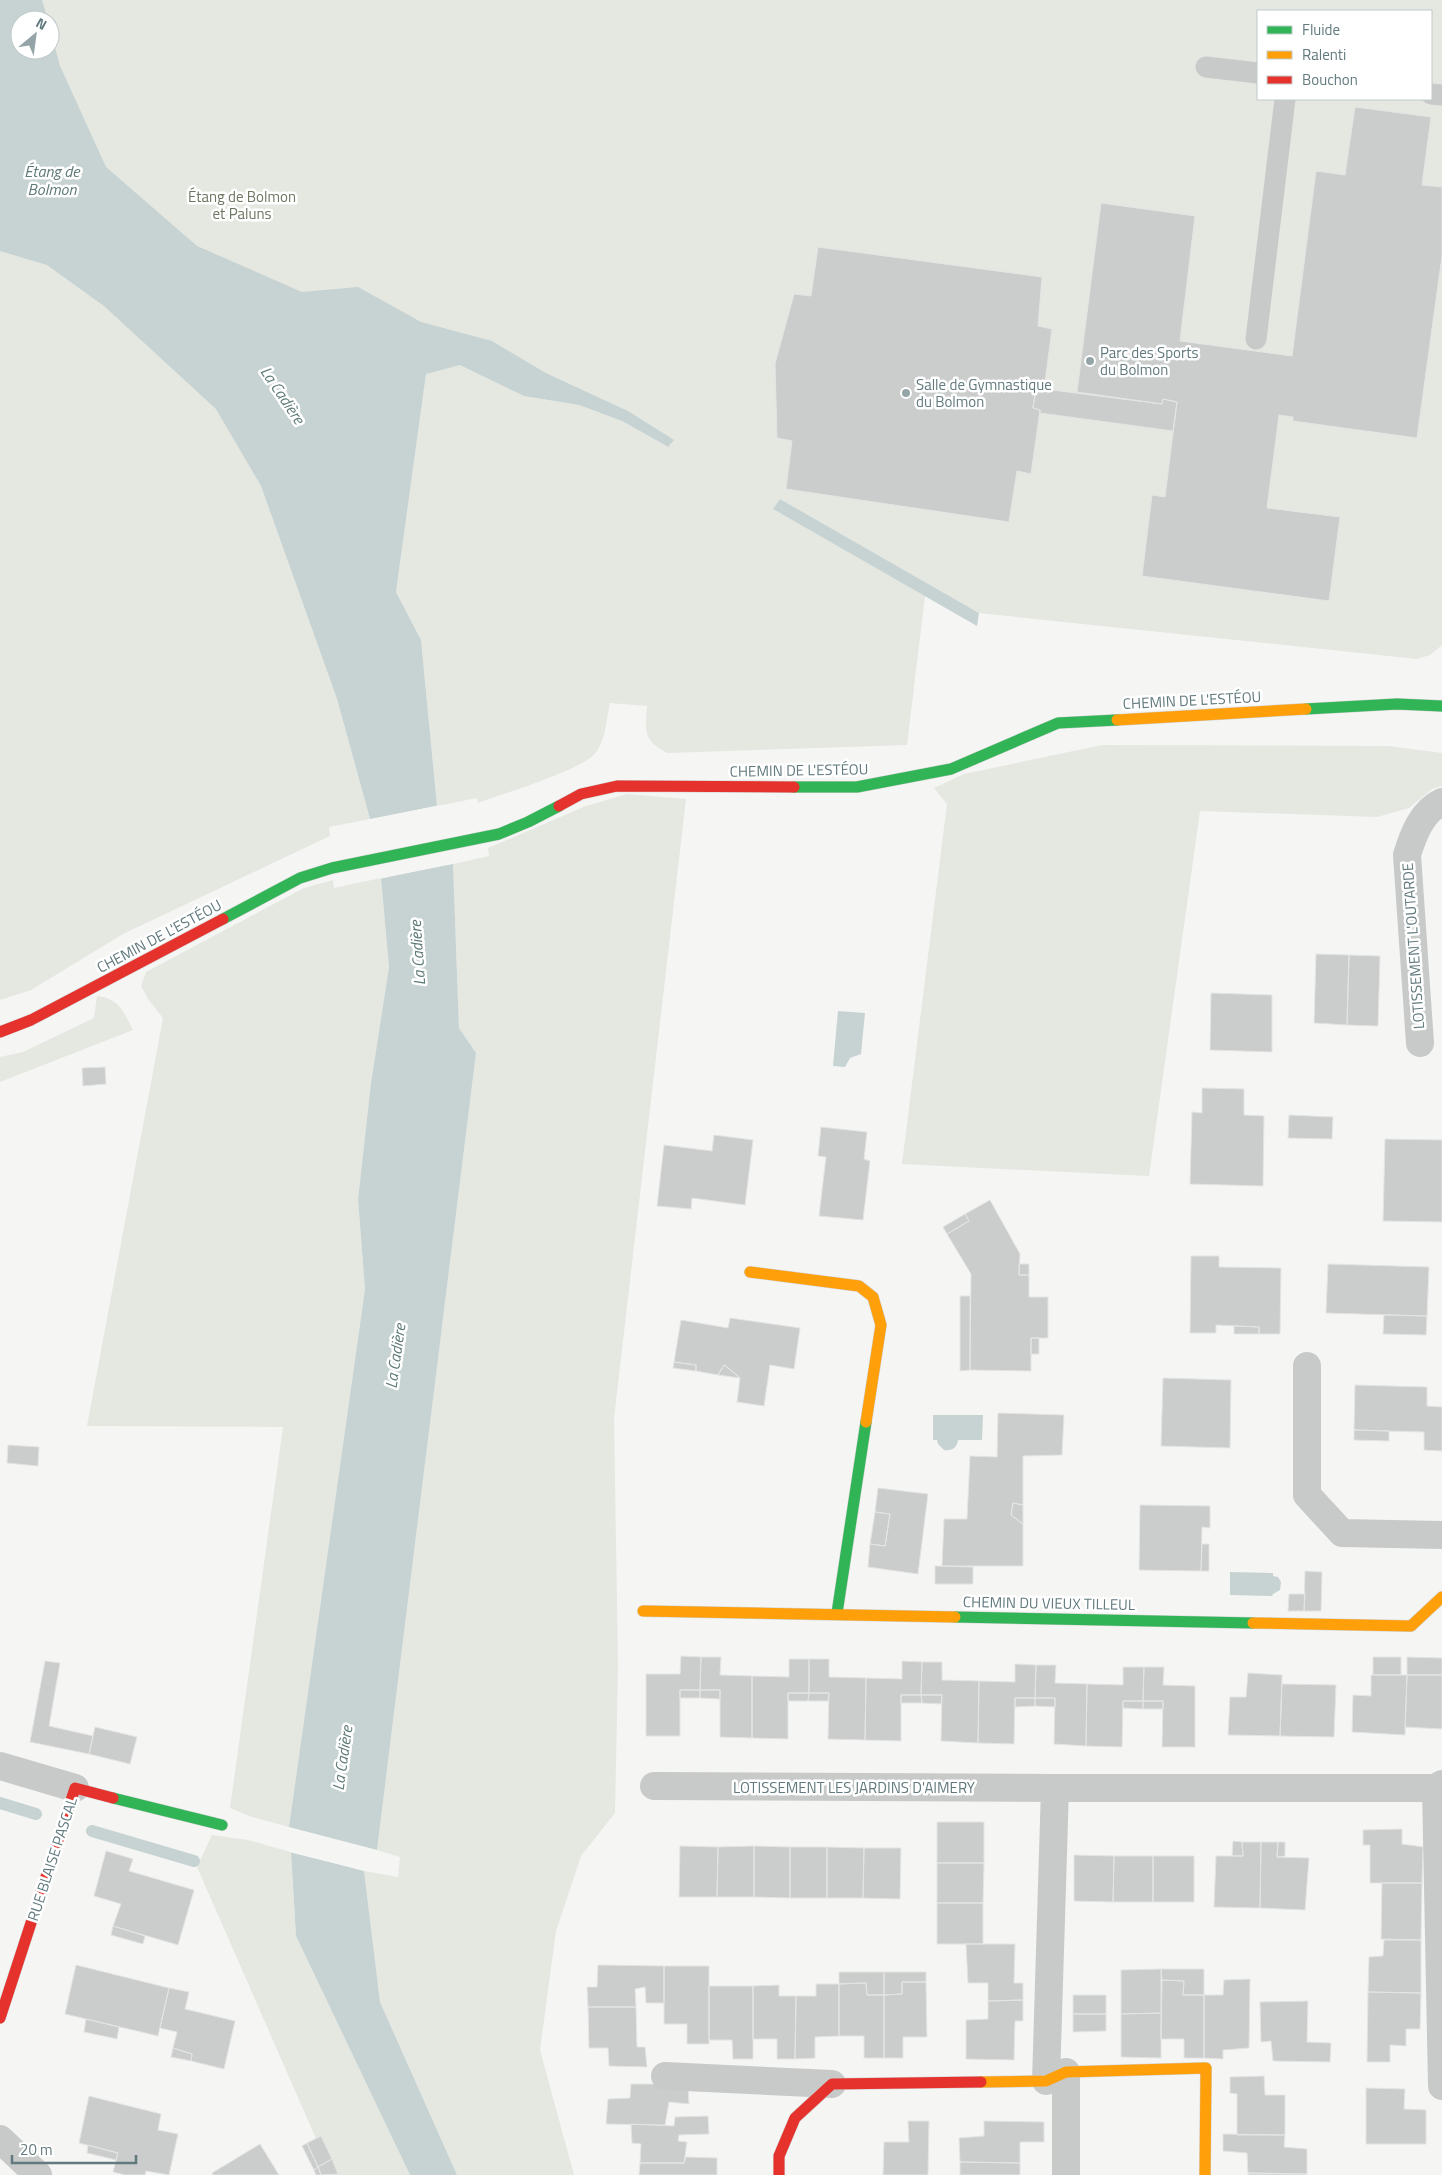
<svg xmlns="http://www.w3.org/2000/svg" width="1442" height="2175" font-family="'Titillium Web',sans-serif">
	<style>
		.green { fill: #e5e7e1; fill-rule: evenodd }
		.water { fill: #c6d3d2 }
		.pier { fill: #f5f5f4 }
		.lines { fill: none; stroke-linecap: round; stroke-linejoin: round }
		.stream { stroke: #c6d3d2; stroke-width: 12 }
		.building { fill: #cacdcc; stroke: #e4e4e4 }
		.fast-casing { stroke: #d0d1d1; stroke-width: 12 }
		.slow-casing { stroke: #d0d1d1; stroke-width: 12 }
		.jam-casing { stroke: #d0d1d1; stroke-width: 12 }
		.lane { stroke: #c8caca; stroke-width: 21 }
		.street { stroke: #c8caca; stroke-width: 28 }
		.fast { stroke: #30b455; stroke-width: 11 }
		.slow { stroke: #ff9f0a; stroke-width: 11 }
		.jam { stroke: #e5322d; stroke-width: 11 }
		.poi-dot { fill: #95a5a7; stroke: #fff; stroke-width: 2 }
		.labels { text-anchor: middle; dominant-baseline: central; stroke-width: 5; stroke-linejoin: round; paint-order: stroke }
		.park-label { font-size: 15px; fill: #6c7661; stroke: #fff }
		.poi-label { font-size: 15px; fill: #627a7e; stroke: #fff; text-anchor: start }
		.street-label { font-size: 15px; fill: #627a7e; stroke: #fff }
		.water-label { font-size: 16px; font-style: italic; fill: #5d7977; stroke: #fff }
	</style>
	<rect width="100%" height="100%" fill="#f5f5f4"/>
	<!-- green -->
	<path class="green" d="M0,0H1442V645L1430,655L1417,659L979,613L780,499L773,509L925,596L907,745L668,753C643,741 645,731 647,706L610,703C606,720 606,737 597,751C587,769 501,794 478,803L477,798L437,806L421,640L396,592L426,374L460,364L524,396L579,405L622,421L667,447L628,411L546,373L492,341L217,410L261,486L337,699L370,819L329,827L330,836L123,934L31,990L0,1000ZM1258,11H1431V99H1258ZM20,20H50V50H20Z
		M1102,745L1388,746L1442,753V786L1432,789L1409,808L1377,817L1200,811L1149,1176L902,1164L947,804L934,788L964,774Z
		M627,794L686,799L614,1418L618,1665L615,1813L581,1856L556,1931L540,2050L574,2175H457L380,2002L364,1871L398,1877L400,1857L377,1850L476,1053L459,1028L453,864L489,856L488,848L586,806Z
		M381,878L389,967L371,1083L358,1199L365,1289L289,1827L252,1817L230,1808L283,1427L87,1426L163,1018L148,999L141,986L146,972L304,888L333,880L334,888Z
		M97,996C119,999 123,1010 133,1030L0,1082V1057L23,1052L94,1018Z
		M212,1835L248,1840L291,1852L296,1936L410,2175H332L197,1867Z"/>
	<!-- water -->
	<path class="water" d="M0,0H42L48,20H20V50H50V29L60,66L106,167L197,246L302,292L358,287L421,322L492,341L546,373L628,411L674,440L668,447L622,421L579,405L524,396L460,365L426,374L396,592L421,640L437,806L370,819L337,699L261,486L216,409L104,306L47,265L0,251Z
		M780,499L979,613L977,626L773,509Z
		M453,864L459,1028L476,1053L377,1850L289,1827L365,1289L358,1199L371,1083L389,967L381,878Z
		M838,1011L865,1013L861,1054L850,1058L845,1067L833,1066Z
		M933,1415H983L982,1440H958C957,1448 952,1451 944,1450L938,1444L937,1440H933Z
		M1230,1572L1273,1573V1576L1278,1577L1281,1582L1280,1590L1273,1594L1272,1596L1230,1595Z
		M291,1852L364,1871L380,2002L457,2175H410L296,1936Z"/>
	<!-- pier -->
	<path class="pier" d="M440,805L438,808L371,821L368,820Z
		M452,861L455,863L379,879L380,876Z
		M286,1827L379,1851L376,1853L288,1830Z
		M292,1850L364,1868L366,1871L289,1852Z"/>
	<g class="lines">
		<!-- stream -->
		<path class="stream" d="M0,1803L36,1814
			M92,1831L194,1861"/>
	</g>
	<!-- building -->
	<path class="building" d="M1355,107L1431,117L1422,185L1442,187V256L1417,438L1293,421V417L1279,415L1267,508L1340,517L1329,601L1142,576L1152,495L1165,497L1177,402L1163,399L1162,404L1077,392L1101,203L1195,216L1180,341L1292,356L1316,171L1345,175Z
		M818,247L1042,277L1038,326L1052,329L1044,389L1036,388L1033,408L1040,410L1031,474L1017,471L1009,522L786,489L792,441L777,438L775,364L794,294L811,296Z
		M1036,388L1162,404L1163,399L1177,402L1173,431L1040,413V410L1033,408Z
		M1316,954L1349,955L1347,1025L1314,1023Z
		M1349,955L1380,956L1378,1026L1347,1025Z
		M1211,993L1272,995V1052L1210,1050Z
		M105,1067L106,1084L83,1086L82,1068Z
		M1202,1088L1244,1089V1115L1264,1116L1263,1186L1190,1184L1192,1112L1202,1113Z
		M1289,1115L1333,1117L1332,1139L1288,1138Z
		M821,1127L867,1132L864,1159L870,1161L863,1220L819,1216L826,1157L818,1156Z
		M714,1135L753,1140L745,1205L692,1198L691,1209L657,1206L664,1145L712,1151Z
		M1385,1139L1442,1140V1222L1383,1221Z
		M990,1200L1020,1254L1019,1275H1029V1297H1048V1338H1031V1371L970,1370L971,1274L947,1234L969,1221L965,1214Z
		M965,1214L969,1221L947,1234L943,1227Z
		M1191,1256H1219V1267L1281,1268L1280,1334H1259V1327L1216,1325V1333H1190Z
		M1019,1264H1029V1275H1019Z
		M1328,1264L1429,1267L1427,1316L1326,1313Z
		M960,1296H970V1370L960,1371Z
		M1384,1315L1427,1316L1426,1335L1383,1334Z
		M730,1318L800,1328L794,1369L770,1365L764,1406L737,1402L740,1378L724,1365L718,1375L696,1371V1365L674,1362L681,1320L728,1328Z
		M1234,1326L1259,1327V1334H1234Z
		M1031,1338H1039V1354H1031Z
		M674,1362L696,1365V1371L673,1368Z
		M724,1365H725L740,1378L718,1375Z
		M1163,1378L1231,1380L1230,1448L1161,1446Z
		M1355,1385L1427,1387V1406L1442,1407V1451L1424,1450V1432L1354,1430Z
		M998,1413L1064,1415L1062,1455L1023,1456V1505L1013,1503L1011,1515L1023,1524V1566H942L944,1519H967L970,1456L997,1457Z
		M1354,1430L1389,1431V1441L1354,1440Z
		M8,1445L39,1447L38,1466L7,1463Z
		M878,1488L928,1494L918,1574L868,1567L870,1544L885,1546L890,1514L875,1512Z
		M1013,1503L1023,1505V1524L1011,1515Z
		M1140,1505L1210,1506V1528L1202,1527L1201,1571L1139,1570Z
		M875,1512L890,1514L885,1546L870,1544Z
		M1202,1544H1209V1571H1201Z
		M935,1566L973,1567V1584H935Z
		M1305,1571L1322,1572L1321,1611H1304Z
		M1289,1594H1305L1304,1611H1288Z
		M681,1656L701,1657L700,1690H680V1736H646V1674H680Z
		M701,1657H721L720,1675L752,1676V1738L720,1737V1690H700Z
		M1373,1657H1401V1675H1373Z
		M1407,1657L1442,1658V1675H1407Z
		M789,1659H809V1693H788V1739L752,1738V1676L789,1677Z
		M809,1659H829V1677L866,1678L865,1740L828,1739L829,1693H809Z
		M45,1661L60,1663L49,1726L93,1736L89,1754L30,1742Z
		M902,1661L922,1662L921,1695H901V1741L865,1740L866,1678L902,1679Z
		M922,1662H942V1680L979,1681L978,1743L941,1741L942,1695H921Z
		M1015,1664L1036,1665L1035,1698H1015L1014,1744L978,1743L979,1681L1015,1682Z
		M1036,1665H1056L1055,1683L1087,1684L1086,1746L1054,1744L1055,1698H1035Z
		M1123,1667H1144L1143,1701H1123L1122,1747L1086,1746L1087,1684L1123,1685Z
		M1144,1667H1164L1163,1685L1195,1686V1747H1162L1163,1701H1143Z
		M1248,1673L1282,1675L1280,1736L1228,1735L1230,1697H1246Z
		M1371,1675H1407L1405,1735L1352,1732L1353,1695L1371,1696Z
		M1407,1675H1442V1729L1405,1727Z
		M1282,1684L1336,1685L1334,1737L1280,1736Z
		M680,1690H700V1698H680Z
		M700,1690H720V1699L700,1698Z
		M788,1693H809L808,1701H788Z
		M809,1693H829L828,1701H808Z
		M901,1695H921L922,1703H901Z
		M921,1695H942L941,1704L922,1703Z
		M1015,1698H1035V1706L1015,1707Z
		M1035,1698H1055V1707L1035,1706Z
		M1123,1701H1143V1709L1123,1708Z
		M1143,1701H1163V1709H1143Z
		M95,1727L137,1737L130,1764L89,1754Z
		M937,1822H984V1863H937Z
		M1402,1829V1844L1423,1847L1422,1883H1370V1845H1363V1830Z
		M1233,1841L1242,1842L1243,1856H1232Z
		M1242,1842H1261L1260,1908L1214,1907L1216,1856H1243Z
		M1261,1842H1278L1277,1857L1309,1858L1305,1910L1260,1908Z
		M1278,1842H1285V1856L1277,1857Z
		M680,1846L718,1847L717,1897H679Z
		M754,1846V1897H717L718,1847Z
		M754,1846L790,1847V1898L754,1897Z
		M790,1847H827V1898H790Z
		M827,1847L864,1848L863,1898H827Z
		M864,1848H901L900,1899L863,1898Z
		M106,1851L133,1859L129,1871L194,1890L178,1945L113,1926L121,1904L94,1896Z
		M1074,1855L1114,1856L1113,1902L1074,1901Z
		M1114,1856H1153V1902H1113Z
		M1153,1856H1194V1902H1153Z
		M937,1863H984L983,1903H937Z
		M1382,1883H1422L1421,1940L1381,1939Z
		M937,1903H983V1944H937Z
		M113,1926L145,1936L143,1944L111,1935Z
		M1384,1940H1421V1993L1368,1992L1369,1957L1383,1956Z
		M966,1944H1015L1014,1983H1023V2000L988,2001V1983H968Z
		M76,1965L169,1988L158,2036L65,2014Z
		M598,1965L664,1966V2003H646L645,1987L635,1989L636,2007H588L587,1987H597Z
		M664,1966H709V2044H687V2024H664Z
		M1161,1969V2013L1121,2014V1970Z
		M1161,1969H1204V1995H1183L1184,1981L1162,1980Z
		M839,1972H884V1995H867L866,1983L839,1984Z
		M884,1972H926V1982H902V1994L884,1995Z
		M1250,1979L1249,2048L1223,2050V2059L1204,2058V1995H1223L1224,1980Z
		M1162,1980L1184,1981L1183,1995H1204V2058H1184V2039H1161Z
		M902,1982H926L927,2037H903V2058H884V1995L902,1994Z
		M866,1983L867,1995H884V2058H864V2036H839V1984Z
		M816,1984H839V2036L815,2037V2058L795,2059L796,1996H816Z
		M779,1985V1996H796L795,2059H777V2039H753V1986Z
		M709,1986H753V2059H733L732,2040H709Z
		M169,1988L189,1992L185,2009L235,2021L224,2069L191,2061L192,2054L173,2048L177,2032L160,2028Z
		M1368,1992L1421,1993L1420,2029H1406V2046L1390,2045V2062H1367Z
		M1073,1995H1106V2014H1073Z
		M1023,2000V2021H1015L1014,2060L966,2059V2020L988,2019V2001Z
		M1308,2001L1307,2042L1331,2043L1330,2062L1273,2061L1271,2041L1261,2042L1260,2002Z
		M588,2007H636L637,2047H645L647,2067L609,2066L608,2048H589Z
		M1161,2013V2058L1121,2057V2014Z
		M1073,2014H1106V2031L1073,2032Z
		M86,2019L119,2027L117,2039L84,2032Z
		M173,2048L192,2054L191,2061L171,2057Z
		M1264,2076L1265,2095H1285V2135H1237V2094L1230,2093V2077Z
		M631,2084H688L689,2104L669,2102L665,2125L606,2124L608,2099L630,2098Z
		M1366,2088L1405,2089L1404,2109L1426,2110V2144H1366Z
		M89,2096L161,2114L158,2130L178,2134L169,2175L146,2171L145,2175H125L113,2172L118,2153L79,2143Z
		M708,2116L709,2134L679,2135L678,2141L687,2142L684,2163H640L641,2144L632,2143L631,2124L674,2126L675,2117Z
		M908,2121H929L928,2175H883L884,2142H909Z
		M984,2121L1044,2122V2142H1020V2163L960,2162L959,2138L984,2136Z
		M1223,2134L1285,2135L1284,2147L1307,2149V2174L1248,2173L1247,2153L1223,2151Z
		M321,2136L332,2159L318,2167L307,2143Z
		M307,2143L318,2167L314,2170L302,2146Z
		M260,2144L279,2175H213L212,2173Z
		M88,2145L118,2153L116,2160L87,2153Z
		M686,2157L717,2158V2175H639L640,2163H684Z
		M332,2159L338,2174L321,2175L318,2167Z
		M960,2162L1020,2163V2175H960Z
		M318,2167L321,2175H316L314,2170Z
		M1248,2173L1307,2174V2175H1248Z"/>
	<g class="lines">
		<defs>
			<path id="fast" d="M1306,709L1397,704L1442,706
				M794,787H857L951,769L1058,723L1117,720
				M223,919L300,878L332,868L499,834L528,822L559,806
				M837,1613L866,1422
				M955,1617L1253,1623
				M113,1798L222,1825"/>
			<path id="slow" d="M1117,720L1306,709
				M750,1272L859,1286L873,1297L881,1325L866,1422
				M643,1611L955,1617
				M1253,1623L1411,1626L1442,1597
				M981,2082L1046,2081L1066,2072L1206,2068L1205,2175"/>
			<path id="jam" d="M559,806L581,794L617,786L794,787
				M0,1032L31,1020L223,919
				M0,2018L75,1788L113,1798
				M779,2175V2156L795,2118L832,2084L981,2082"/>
		</defs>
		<!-- fast casing -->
		<use href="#fast" class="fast-casing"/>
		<!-- slow casing -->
		<use href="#slow" class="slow-casing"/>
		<!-- jam casing -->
		<use href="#jam" class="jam-casing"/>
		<!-- lane -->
		<path class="lane" d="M1206,67L1258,73
			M1431,94L1442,95
			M1256,339L1285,99"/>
		<!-- street -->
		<path class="street" d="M1420,1043L1407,855C1413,835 1422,811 1442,802
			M1307,1366V1495L1342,1533L1442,1535
			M0,1766L75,1788
			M1442,1784L1436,1788L1442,2086
			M654,1786L1055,1788
			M1066,2072V2175
			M665,2076L832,2084
			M1046,2081L1055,1788H1436L1442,1792
			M0,2139L38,2175"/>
		<!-- fast -->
		<use href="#fast" class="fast"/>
		<!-- slow -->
		<use href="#slow" class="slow"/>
		<!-- jam -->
		<use href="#jam" class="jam"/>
	</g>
	<!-- markers -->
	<g class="poi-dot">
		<circle cx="1090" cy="361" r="5"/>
		<circle cx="906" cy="393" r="5"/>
	</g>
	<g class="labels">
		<!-- park labels -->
		<g class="park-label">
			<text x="242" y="196">Étang de Bolmon<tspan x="242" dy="17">et Paluns</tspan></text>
		</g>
		<!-- poi labels -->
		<g class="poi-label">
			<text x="1100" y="352">Parc des Sports<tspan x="1100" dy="17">du Bolmon</tspan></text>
			<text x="916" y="384">Salle de Gymnastique<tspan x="916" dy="17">du Bolmon</tspan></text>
		</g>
		<!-- street labels -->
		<g class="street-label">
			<text transform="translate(1192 700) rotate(-3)">CHEMIN DE L'ESTÉOU</text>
			<text transform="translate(799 770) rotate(-1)">CHEMIN DE L'ESTÉOU</text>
			<text transform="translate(159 936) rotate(-28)">CHEMIN DE L'ESTÉOU</text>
			<text transform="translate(1413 946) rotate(-94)">LOTISSEMENT L'OUTARDE</text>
			<text transform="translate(1049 1603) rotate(1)">CHEMIN DU VIEUX TILLEUL</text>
			<text x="854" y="1787">LOTISSEMENT LES JARDINS D'AIMERY</text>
			<text transform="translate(52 1859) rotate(-72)">RUE BLAISE PASCAL</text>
		</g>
		<!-- water labels -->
		<g class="water-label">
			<text x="52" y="171">Étang de<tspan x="52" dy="18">Bolmon</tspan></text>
			<text transform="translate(283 395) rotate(56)">La Cadière</text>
			<text transform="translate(417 953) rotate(-94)">La Cadière</text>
			<text transform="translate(395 1356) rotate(-82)">La Cadière</text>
			<text transform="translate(342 1758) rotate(-82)">La Cadière</text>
		</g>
	</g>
	<!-- legend -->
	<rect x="1257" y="10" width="175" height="90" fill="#ffffff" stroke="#c0cacb"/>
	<rect x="1267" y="26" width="25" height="8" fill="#30b455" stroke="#c0cacb"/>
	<text x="1302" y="35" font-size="15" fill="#627a7e">Fluide</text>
	<rect x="1267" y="51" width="25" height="8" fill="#ff9f0a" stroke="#c0cacb"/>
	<text x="1302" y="60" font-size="15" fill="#627a7e">Ralenti</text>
	<rect x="1267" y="76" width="25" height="8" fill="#e5322d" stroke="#c0cacb"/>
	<text x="1302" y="85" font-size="15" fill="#627a7e">Bouchon</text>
	<!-- north arrow -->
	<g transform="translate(35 35) rotate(29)"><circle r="24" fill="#ffffff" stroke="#c0cacb"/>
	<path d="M0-4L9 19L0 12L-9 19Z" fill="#95a5a7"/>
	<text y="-8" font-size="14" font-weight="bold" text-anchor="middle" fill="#627a7e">N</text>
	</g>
	<!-- scale -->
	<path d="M12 2155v8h124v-8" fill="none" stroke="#627a7e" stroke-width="2.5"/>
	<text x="20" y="2155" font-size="15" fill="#627a7e" stroke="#ffffff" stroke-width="4" paint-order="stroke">20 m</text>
</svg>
